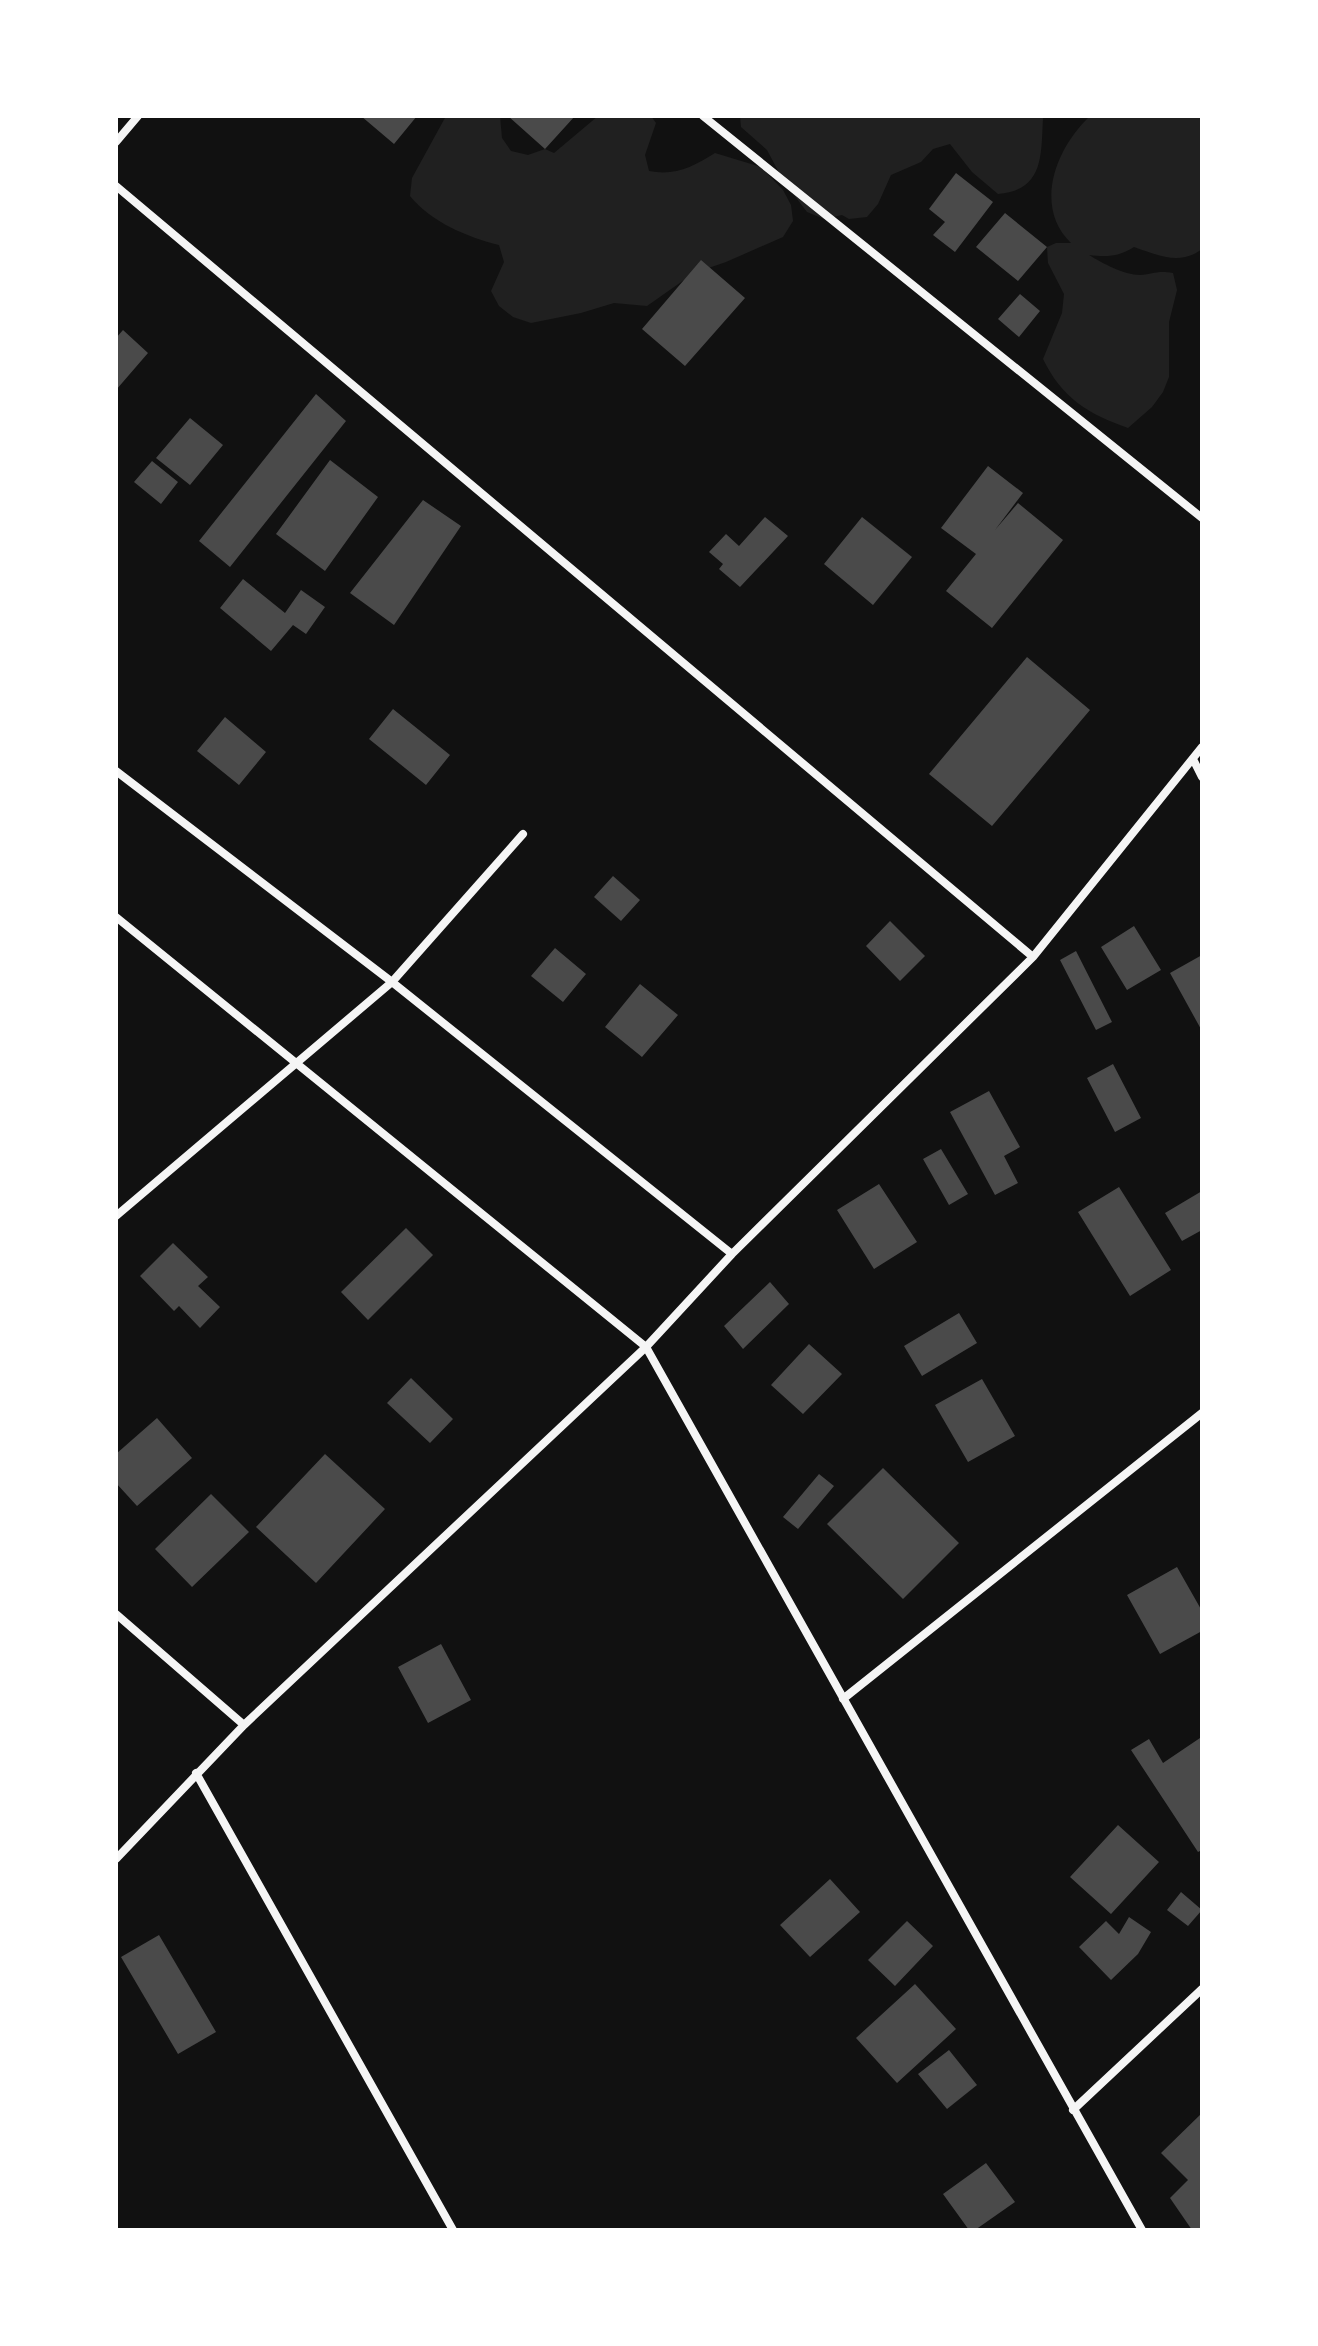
<svg xmlns="http://www.w3.org/2000/svg" width="1318" height="2346" font-family="'DM Sans',sans-serif">
	<style>
		.green { fill: #202020 }
		.building { fill: #4a4a4a }
		.lines { fill: none; stroke-linecap: round; stroke-linejoin: round }
		.minor { stroke: #f5f5f5; stroke-width: 8 }
	</style>
	<rect width="100%" height="100%" fill="#111"/>
	<!-- green -->
	<path class="green" d="M446,116H500L502,138L511,151L528,155L545,149L554,153L598,116H651L656,123L645,155L649,171C675,176 693,167 715,153L761,167L783,190L791,205L793,221L783,237L726,262L694,273L647,306L614,303L581,313L531,323L513,317L499,306L491,291L504,262L499,245C467,237 431,222 410,196L412,178Z
		M740,116H1043V118C1041,156 1044,190 998,194L972,172L950,144L933,149L921,162L891,175L878,204L867,217L849,219L842,215L824,219L807,212L784,182L767,150L741,127Z
		M1090,116H1202V249C1180,266 1157,255 1134,247C1118,257 1107,257 1089,255C1102,263 1124,275 1140,275C1154,274 1157,270 1173,273L1177,290L1169,322V377L1163,392L1152,407L1128,428C1088,414 1062,398 1043,359L1062,313L1064,294L1048,263L1047,247L1056,243H1071C1033,206 1056,148 1090,116Z"/>
	<!-- building -->
	<path class="building" d="M361,116H417L394,144Z
		M508,116H575L545,149Z
		M956,173L993,202L955,252L933,235L945,222L929,209Z
		M1005,213L1047,247L1018,281L976,247Z
		M701,260L745,298L685,366L642,329Z
		M1020,294L1040,311L1019,337L998,319Z
		M123,330L148,353L116,390V338Z
		M316,394L346,421L230,567L199,541Z
		M190,418L223,445L190,485L156,458Z
		M330,460L378,497L325,571L276,534Z
		M152,461L178,482L161,504L134,482Z
		M988,466L1023,493L995,530L1018,503L1063,540L992,628L946,591L976,554L941,528Z
		M423,500L461,526L394,625L350,593Z
		M765,517L788,536L740,587L719,569L723,564L709,552L726,534L739,546Z
		M862,517L912,557L873,605L824,564Z
		M243,579L285,613L301,590L325,607L306,634L293,625L271,651L220,608Z
		M1027,657L1090,710L992,826L929,774Z
		M393,709L450,755L426,785L369,739Z
		M225,717L266,752L239,785L197,751Z
		M613,876L640,900L621,921L594,897Z
		M890,921L925,956L900,981L866,946Z
		M1134,926L1161,970L1127,990L1101,947Z
		M555,948L586,974L563,1002L531,976Z
		M1076,951L1112,1022L1096,1030L1060,960Z
		M1202,955V1031L1170,973Z
		M640,984L678,1015L642,1057L605,1027Z
		M1113,1064L1141,1118L1115,1132L1087,1078Z
		M989,1091L1020,1147L1004,1156L1018,1183L995,1195L950,1112Z
		M941,1149L968,1194L949,1205L923,1159Z
		M879,1184L917,1242L874,1269L837,1210Z
		M1119,1187L1171,1270L1130,1296L1078,1212Z
		M1202,1191V1230L1182,1241L1165,1213Z
		M406,1228L433,1255L368,1320L341,1292Z
		M173,1243L208,1277L198,1286L220,1307L200,1328L179,1306L174,1311L140,1276Z
		M770,1282L789,1304L743,1349L724,1326Z
		M959,1313L977,1343L922,1376L904,1346Z
		M809,1344L842,1374L803,1414L771,1385Z
		M411,1378L453,1419L430,1443L387,1403Z
		M982,1379L1015,1436L968,1462L935,1405Z
		M157,1418L192,1458L137,1506L116,1483V1454Z
		M325,1454L385,1509L316,1583L256,1527Z
		M883,1468L959,1543L903,1599L827,1524Z
		M819,1474L834,1486L798,1529L783,1517Z
		M211,1494L249,1532L192,1587L155,1549Z
		M1177,1567L1202,1611V1631L1160,1654L1127,1595Z
		M441,1644L471,1700L428,1723L398,1667Z
		M1200,1738L1202,1742V1850L1198,1852L1131,1750L1149,1739L1163,1763Z
		M1118,1825L1159,1862L1111,1914L1070,1877Z
		M830,1879L860,1912L810,1957L780,1925Z
		M1181,1892L1202,1910L1188,1926L1167,1910Z
		M1129,1917L1151,1932L1138,1954L1111,1980L1079,1947L1106,1921L1119,1934Z
		M907,1921L933,1946L895,1986L868,1960Z
		M159,1935L216,2032L178,2054L121,1957Z
		M915,1984L956,2029L897,2083L856,2038Z
		M949,2050L977,2085L947,2109L918,2074Z
		M1202,2113V2230H1192L1170,2198L1188,2180L1161,2153Z
		M986,2163L1015,2202L975,2230H969L943,2194Z"/>
	<g class="lines">
		<!-- minor -->
		<path class="minor" d="M703,116L1202,518
			M116,142L138,116
			M116,186L1033,957
			M1193,759L1202,777
			M116,771L392,982L732,1254
			M116,917L646,1347L1142,2230
			M116,1216L392,982L523,834
			M116,1614L244,1725
			M843,1699L1202,1413
			M196,1773L453,2230
			M116,1859L244,1725L646,1347L732,1254L1033,957L1202,747
			M1073,2110L1202,1989"/>
	</g>
	<!-- border -->
	<rect width="1318" height="2346" fill="none" stroke="#ffffff" stroke-width="236"/>
</svg>
